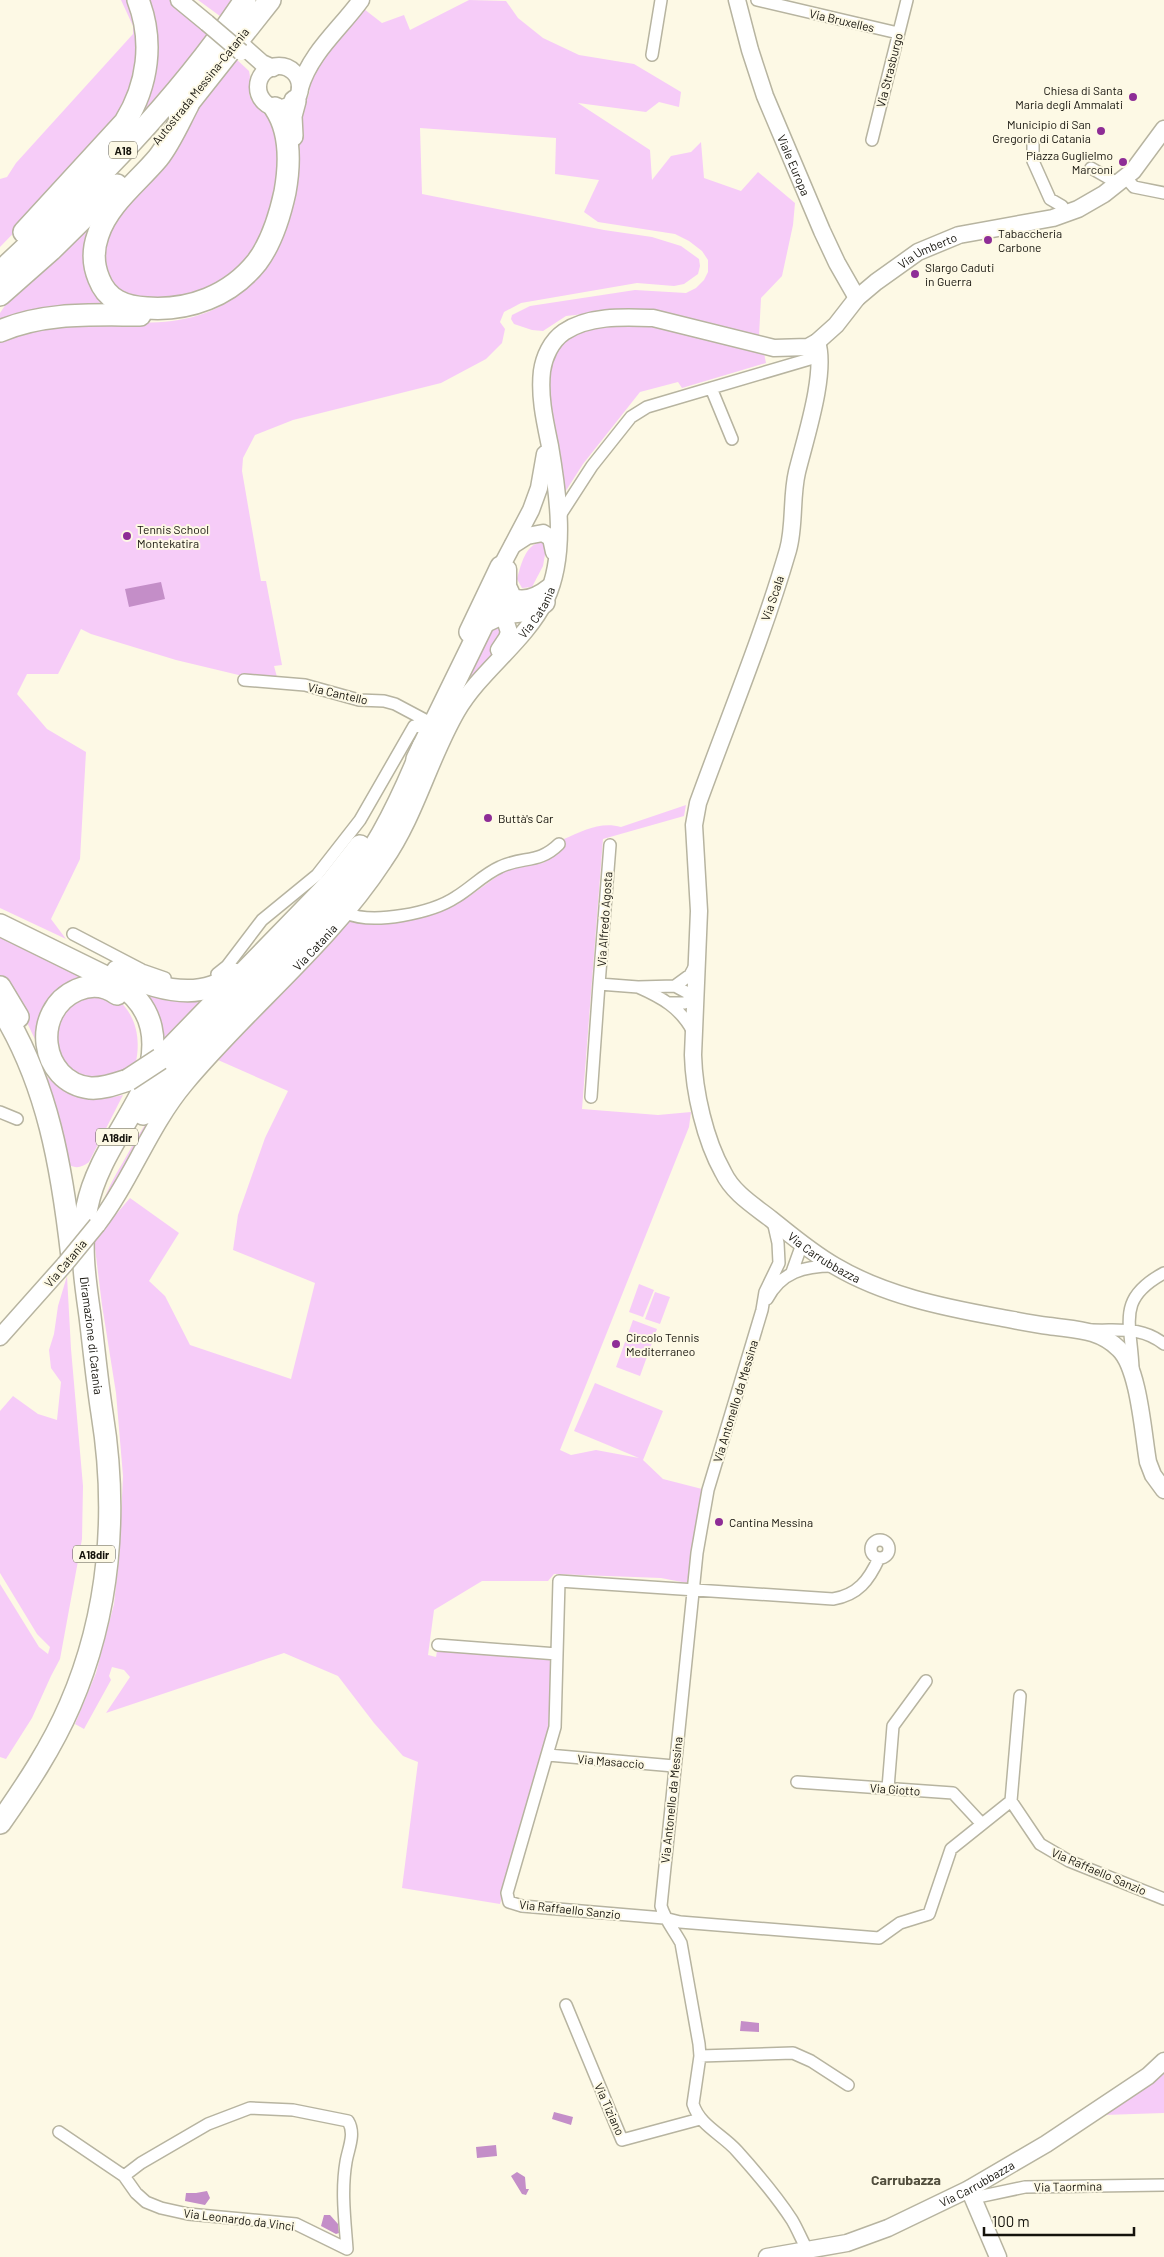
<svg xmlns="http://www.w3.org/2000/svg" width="1164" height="2257" font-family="Barlow,sans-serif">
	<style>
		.green { fill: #f6ccf8 }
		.water { fill: #c48ec8 }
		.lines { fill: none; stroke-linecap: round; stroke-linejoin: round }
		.street-casing { stroke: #b7b4a0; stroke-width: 14 }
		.secondary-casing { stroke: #b7b4a0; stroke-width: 19 }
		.highway-casing { stroke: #b7b4a0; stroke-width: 24 }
		.street { stroke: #fff; stroke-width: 11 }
		.secondary { stroke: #fff; stroke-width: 16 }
		.highway { stroke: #fff; stroke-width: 21 }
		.secondary-bridge-casing { stroke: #b7b4a0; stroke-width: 19; stroke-linecap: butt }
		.highway-bridge-casing { stroke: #b7b4a0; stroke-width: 24; stroke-linecap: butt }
		.secondary-bridge { stroke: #fff; stroke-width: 16 }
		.highway-bridge { stroke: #fff; stroke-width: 21 }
		.poi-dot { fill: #8e2d96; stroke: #fdf9e5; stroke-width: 2 }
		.labels { text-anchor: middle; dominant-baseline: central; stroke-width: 4; stroke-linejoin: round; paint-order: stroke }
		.shield { fill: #fdf9e5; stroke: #5b584d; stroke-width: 1 }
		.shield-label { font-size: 11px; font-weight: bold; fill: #15130c }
		.street-label { font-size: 12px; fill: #15130c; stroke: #fdf9e5 }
		.poi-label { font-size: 12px; fill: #15130c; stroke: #fdf9e5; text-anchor: start }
		.neighbourhood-label { font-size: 14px; font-weight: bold; fill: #514e3d; stroke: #fdf9e5 }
	</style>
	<rect width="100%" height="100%" fill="#fdf9e5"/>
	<!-- green -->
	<path class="green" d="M121,0H133L142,51L130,101L64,181L0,247V179L7,177L16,163L133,34V26Z
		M145,0H170L209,33L166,87L102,156L138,113Z
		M198,0H234L224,19Z
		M469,0L506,1L518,18L543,38L579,55L634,64L681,92L679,107L659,102L646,112L578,103L650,150L652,180L671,156L691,152L701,142L704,178L741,191L758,172L795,203L793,225L782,276L761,298L759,336L701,322L611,311L566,316L543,331L532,330L514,324L511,319L512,315L530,306L635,290L686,293L696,288L704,280L708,272V260L702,251L689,241L675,234L598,222L584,212L599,180L555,174L556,138L420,128L422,194L604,230L652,237L681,246L699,259L700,266L698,274L684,284L674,286L637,283L521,303L504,312L500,322L505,329L502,343L486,359L441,383L293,420L255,435L243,458L242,471L261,581H266L282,665L274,666L277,677H247L176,660L91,634L81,629L58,674H27L17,694L47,729L86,752L80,859L51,919L66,939L0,908V337C18,332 37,324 55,322C93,317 133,326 172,321C237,313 277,268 293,207C297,193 299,177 299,163C300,149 294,127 297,114C299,107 307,102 309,94C311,85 310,77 313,68L364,9L382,23L404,15L410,30Z
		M235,58L249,71C251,78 249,84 249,90C249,107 268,112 278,122L279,181L262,240L236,274L187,299L136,302L105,281L103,240L115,218Z
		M101,213L93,232L112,304L0,325V313L6,304Z
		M614,325L657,326L764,353L766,363L682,388L678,382L640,392L583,464L560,500C558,474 555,449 552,423C545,364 545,333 614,325Z
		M541,542L544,544L546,549L543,566L532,587L522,588L517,579C521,565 525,545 541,542Z
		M496,626L503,630V640L452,709L403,819L370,874L339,914L196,1063L173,1090L151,1122L117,1185L101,1209C107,1187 120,1168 131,1148C150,1115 171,1085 196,1056C251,992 319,939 367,870C394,831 410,788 429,745C446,709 464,673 483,637L487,630Z
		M686,805L684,816L603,839L582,1109L658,1115L691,1112L689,1127L560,1450L571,1455L596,1450L639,1458L574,1431L595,1383L663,1411L643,1460L663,1479L702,1489L687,1583L661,1578L554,1574L548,1581H482L434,1610L428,1655L436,1657L437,1651L548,1659L553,1663L551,1726L500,1904L402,1888L418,1762L403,1756L374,1723L338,1676L284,1653L106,1713L130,1677L124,1670L112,1667L109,1676L111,1680L84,1729L75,1724L96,1673L114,1604L119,1558L123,1476L116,1393L102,1305L94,1240L130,1198L179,1233L149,1281L165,1296L190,1345L291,1379L315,1283L233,1250L238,1215L265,1138L288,1091L218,1060L351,920L431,914L467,898L510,867L543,863L554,856L563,847L564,839C582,831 601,821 621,827Z
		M0,930L109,983L66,991L42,1054L19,1006L0,979Z
		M145,988H215L159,1047L145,997Z
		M112,995C136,1011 142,1039 135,1066C118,1076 86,1086 68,1069C61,1063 56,1047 51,1038L70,999Z
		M39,1067C62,1098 87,1103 123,1095L89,1162C82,1167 77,1169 69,1165Z
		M67,1276L71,1349L83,1486L82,1539L60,1659L51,1676L32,1718L6,1759L0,1757V1584L39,1647L48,1654L50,1647L37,1634L0,1573V1411L13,1396L38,1414L57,1420L61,1382L51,1368L49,1350L54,1334L58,1306Z
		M639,1284L654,1290L643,1317L629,1312Z
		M655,1292L670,1297L660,1324L645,1319Z
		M633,1320L657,1329L640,1376L616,1367Z
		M1164,2072V2113L1103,2115L1159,2078Z"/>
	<!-- water -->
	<path class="water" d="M161,582L165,599L129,607L125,589Z
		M741,2021L759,2023V2032L740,2031Z
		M554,2112L573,2117L571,2125L552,2119Z
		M496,2145L497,2156L477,2158L476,2147Z
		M517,2172L525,2177L526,2189H529L526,2195L522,2194L511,2176Z
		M207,2191L210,2198L205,2205L185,2201L186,2193H196Z
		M324,2215H330L338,2224L339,2233L336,2234L321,2226Z"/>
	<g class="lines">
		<defs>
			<path id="street" d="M757,0L898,33
				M652,55L661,0
				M872,140L907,0
				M1033,144V161L1050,199L1062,206L1066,213
				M1091,168L1119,184
				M1126,178L1134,187L1164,193
				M711,388L732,439
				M559,517L592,466L631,417L647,407L820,356
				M244,680L305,685L359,700L384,701L395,704L427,721
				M610,845L599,984L638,987L675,986L697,998L684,1003H669
				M346,913C373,925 432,913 456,897C471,888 484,874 500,867C523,856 539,864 559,844
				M73,934L142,970L165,978
				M217,974L227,966L262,920L317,875L360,820L414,726L425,727
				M675,986L690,975L696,964
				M638,987C661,997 681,1008 693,1032
				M591,1097L599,984
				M0,1112L17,1119
				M773,1221L778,1243L779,1263L765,1292L762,1310L708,1490L697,1553L661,1906C665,1920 674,1930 681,1943L699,2044L700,2056L693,2104C700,2126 722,2134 737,2151C755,2171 777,2197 792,2220C798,2230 802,2241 808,2251
				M792,1272L802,1244
				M767,1299C781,1272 804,1266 833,1266
				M1092,1330C1120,1331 1141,1326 1164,1344
				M1133,1368C1131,1322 1116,1299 1164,1273
				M871 1549a9 9 0 1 1 18 0a9 9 0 1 1-18 0Z
				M879,1558C869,1580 858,1595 833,1599L559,1581L555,1727L507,1893L509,1902L522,1906L664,1918L680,1922L879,1938L900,1923L929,1914L951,1849L1011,1801L1040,1844L1069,1861L1164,1899
				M438,1645L557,1654
				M548,1755L674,1766
				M797,1782L953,1793L981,1823
				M888,1788L893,1726L926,1681
				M1011,1801L1020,1696
				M566,2005L622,2140L700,2119
				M700,2056L793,2053L811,2061L848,2085
				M59,2132L124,2176L136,2193L146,2202L161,2208L188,2214L296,2224L347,2249C345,2221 341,2191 346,2162C348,2149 356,2134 348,2121L293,2110L250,2108L208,2124L141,2163L124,2176
				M973,2198L1025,2187L1164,2185"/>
			<g id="secondary">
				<path d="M179,0L207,23"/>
				<path id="s1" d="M737,0L750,50L765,96L822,231L837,263L857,298"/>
				<path d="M244,47L262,63L273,68"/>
				<circle cx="279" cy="87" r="21"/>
				<path d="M300,88C310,53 340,29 361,0"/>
				<path id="s2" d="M817,342C827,373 805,439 797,472C791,497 795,525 788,550C763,636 728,720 698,803L694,825L699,911L693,1055C694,1092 705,1140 723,1172C733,1193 753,1205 771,1219C792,1236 812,1253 835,1266C884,1295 942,1307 997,1317C1014,1320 1032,1324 1049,1326C1076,1330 1099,1329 1119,1349C1139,1368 1143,1434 1148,1462L1153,1475L1164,1490"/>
				<path d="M513,545L527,536L543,533L551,538L554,552"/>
				<path d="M508,569V586L513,597C527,602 539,595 549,587"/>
				<path d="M499,650L507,638L509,632L498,597L501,567L531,510L539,488L545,454"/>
				<path id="s3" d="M97,1225C131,1181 149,1127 185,1084C249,1007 329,945 384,861C416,815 429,759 457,711C481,670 525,642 546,599C567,554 558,493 550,446C545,422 539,396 542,371C544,357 551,341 564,332C589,315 625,317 653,318L774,348L808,347L817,342L836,325L857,298L876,282L918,252L959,235L1053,218L1078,209L1104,194L1133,171L1164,129"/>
				<path d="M0,1337L65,1264"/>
				<path d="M969,2189L998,2257"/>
				<path id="s4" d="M767,2257L847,2243L888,2228L969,2189L1046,2144L1148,2076L1164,2061"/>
			</g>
			<g id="highway">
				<path d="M188,105C179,122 170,143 158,158C138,182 108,204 98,235C93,249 93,265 99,279C107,300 125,307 147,308C189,311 230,296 257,262C272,242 280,215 285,192C290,164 291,132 275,108"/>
				<path d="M179,115L270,0"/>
				<path d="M292,136L291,116L295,101"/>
				<path d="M24,232L125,122C148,85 154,41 138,0"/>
				<path d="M0,272C88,190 178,101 245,0"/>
				<path d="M0,295L51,250L117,185"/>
				<path d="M0,331C45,312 92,315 140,315"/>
				<path d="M470,632L501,567"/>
				<path d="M417,759L484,622L503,613L531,610L544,602"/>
				<path id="s5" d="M0,925L118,983C156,1008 159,1043 146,1084C127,1125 96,1162 87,1207C79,1243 85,1281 90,1316C94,1349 97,1381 102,1413C118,1512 110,1613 70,1705C52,1747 26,1786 0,1823"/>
				<path d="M117,971C152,988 200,1004 234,974"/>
				<path d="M0,987L18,1017"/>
				<path d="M117,994C105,985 91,984 77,990C31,1010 39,1082 90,1088C103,1089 116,1084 128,1080"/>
				<path d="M0,1007C48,1083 62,1169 72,1257"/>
				<path d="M160,1059L331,883L360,846"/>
				<path d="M143,1114C192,1037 268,982 327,913C370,864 399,807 423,747"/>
			</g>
		</defs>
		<!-- street casing -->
		<use href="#street" class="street-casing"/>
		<!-- secondary casing -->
		<use href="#secondary" class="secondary-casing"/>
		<!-- highway casing -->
		<use href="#highway" class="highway-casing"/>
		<!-- street -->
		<use href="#street" class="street"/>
		<!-- secondary -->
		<use href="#secondary" class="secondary"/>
		<!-- highway -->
		<use href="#highway" class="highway"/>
		<defs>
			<path id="secondary-bridge" d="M207,23L241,52
				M65,1264L97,1225"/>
			<path id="highway-bridge" d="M128,1080L160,1059"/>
		</defs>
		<!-- secondary-bridge casing -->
		<use href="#secondary-bridge" class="secondary-bridge-casing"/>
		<!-- highway-bridge casing -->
		<use href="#highway-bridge" class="highway-bridge-casing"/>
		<!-- secondary-bridge -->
		<use href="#secondary-bridge" class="secondary-bridge"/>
		<!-- highway-bridge -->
		<use href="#highway-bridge" class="highway-bridge"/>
	</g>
	<!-- markers -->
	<g class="poi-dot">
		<circle cx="1133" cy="97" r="5"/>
		<circle cx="1101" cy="131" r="5"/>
		<circle cx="1123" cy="162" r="5"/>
		<circle cx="988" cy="240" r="5"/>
		<circle cx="915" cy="274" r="5"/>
		<circle cx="127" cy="536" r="5"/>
		<circle cx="488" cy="818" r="5"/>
		<circle cx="616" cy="1344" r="5"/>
		<circle cx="719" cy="1522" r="5"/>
	</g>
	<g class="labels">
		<!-- shield labels -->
		<g class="shield">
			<rect x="109" y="141.5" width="28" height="17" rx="4"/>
			<rect x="96" y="1128.5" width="42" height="17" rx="4"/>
			<rect x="73" y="1545.5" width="42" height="17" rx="4"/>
		</g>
		<g class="shield-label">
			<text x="123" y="150">A18</text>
			<text x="117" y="1137">A18dir</text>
			<text x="94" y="1554">A18dir</text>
		</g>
		<!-- street labels -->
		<g class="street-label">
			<text transform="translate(842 20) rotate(13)">Via Bruxelles</text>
			<text transform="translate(889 70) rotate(-76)">Via Strasburgo</text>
			<text transform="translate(200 86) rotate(-51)">Autostrada Messina-Catania</text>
			<text stroke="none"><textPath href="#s1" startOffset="175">Viale Europa</textPath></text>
			<text stroke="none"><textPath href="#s3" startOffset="1459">Via Umberto</textPath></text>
			<text transform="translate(772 598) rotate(-71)">Via Scala</text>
			<text stroke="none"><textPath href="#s3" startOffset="760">Via Catania</textPath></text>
			<text transform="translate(338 693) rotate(13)">Via Cantello</text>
			<text transform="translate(604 919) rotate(-86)">Via Alfredo Agosta</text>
			<text stroke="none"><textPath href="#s3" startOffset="355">Via Catania</textPath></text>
			<text stroke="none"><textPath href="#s2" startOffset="988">Via Carrubbazza</textPath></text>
			<text transform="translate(65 1263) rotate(-50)">Via Catania</text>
			<text stroke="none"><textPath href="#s5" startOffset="512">Diramazione di Catania</textPath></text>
			<text transform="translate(735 1401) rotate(-73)">Via Antonello da Messina</text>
			<text transform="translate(611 1761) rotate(5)">Via Masaccio</text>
			<text transform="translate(895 1789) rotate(4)">Via Giotto</text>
			<text transform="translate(671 1800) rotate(-84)">Via Antonello da Messina</text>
			<text transform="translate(1099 1871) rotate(23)">Via Raffaello Sanzio</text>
			<text transform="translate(570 1909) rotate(6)">Via Raffaello Sanzio</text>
			<text transform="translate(610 2109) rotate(66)">Via Tiziano</text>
			<text stroke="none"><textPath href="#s4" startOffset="224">Via Carrubbazza</textPath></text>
			<text transform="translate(1068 2186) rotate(-1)">Via Taormina</text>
			<text transform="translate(239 2219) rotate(7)">Via Leonardo da Vinci</text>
		</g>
		<!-- poi labels -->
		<g class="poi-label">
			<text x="1123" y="90" text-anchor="end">Chiesa di Santa<tspan x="1123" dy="14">Maria degli Ammalati</tspan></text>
			<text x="1091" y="124" text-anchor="end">Municipio di San<tspan x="1091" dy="14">Gregorio di Catania</tspan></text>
			<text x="1113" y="155" text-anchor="end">Piazza Guglielmo<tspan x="1113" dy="14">Marconi</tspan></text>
			<text x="998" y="233">Tabaccheria<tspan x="998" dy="14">Carbone</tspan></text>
			<text x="925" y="267">Slargo Caduti<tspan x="925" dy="14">in Guerra</tspan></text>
			<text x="137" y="529">Tennis School<tspan x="137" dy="14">Montekatira</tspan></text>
			<text x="498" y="818">Buttà's Car</text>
			<text x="626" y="1337">Circolo Tennis<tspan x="626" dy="14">Mediterraneo</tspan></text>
			<text x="729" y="1522">Cantina Messina</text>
		</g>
		<!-- neighbourhood labels -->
		<g class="neighbourhood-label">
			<text x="906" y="2179">Carrubazza</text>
		</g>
	</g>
	<!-- scale -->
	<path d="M984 2227v8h150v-8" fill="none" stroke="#15130c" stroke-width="2.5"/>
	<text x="992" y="2227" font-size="15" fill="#15130c" stroke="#fdf9e5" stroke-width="4" paint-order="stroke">100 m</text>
</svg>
